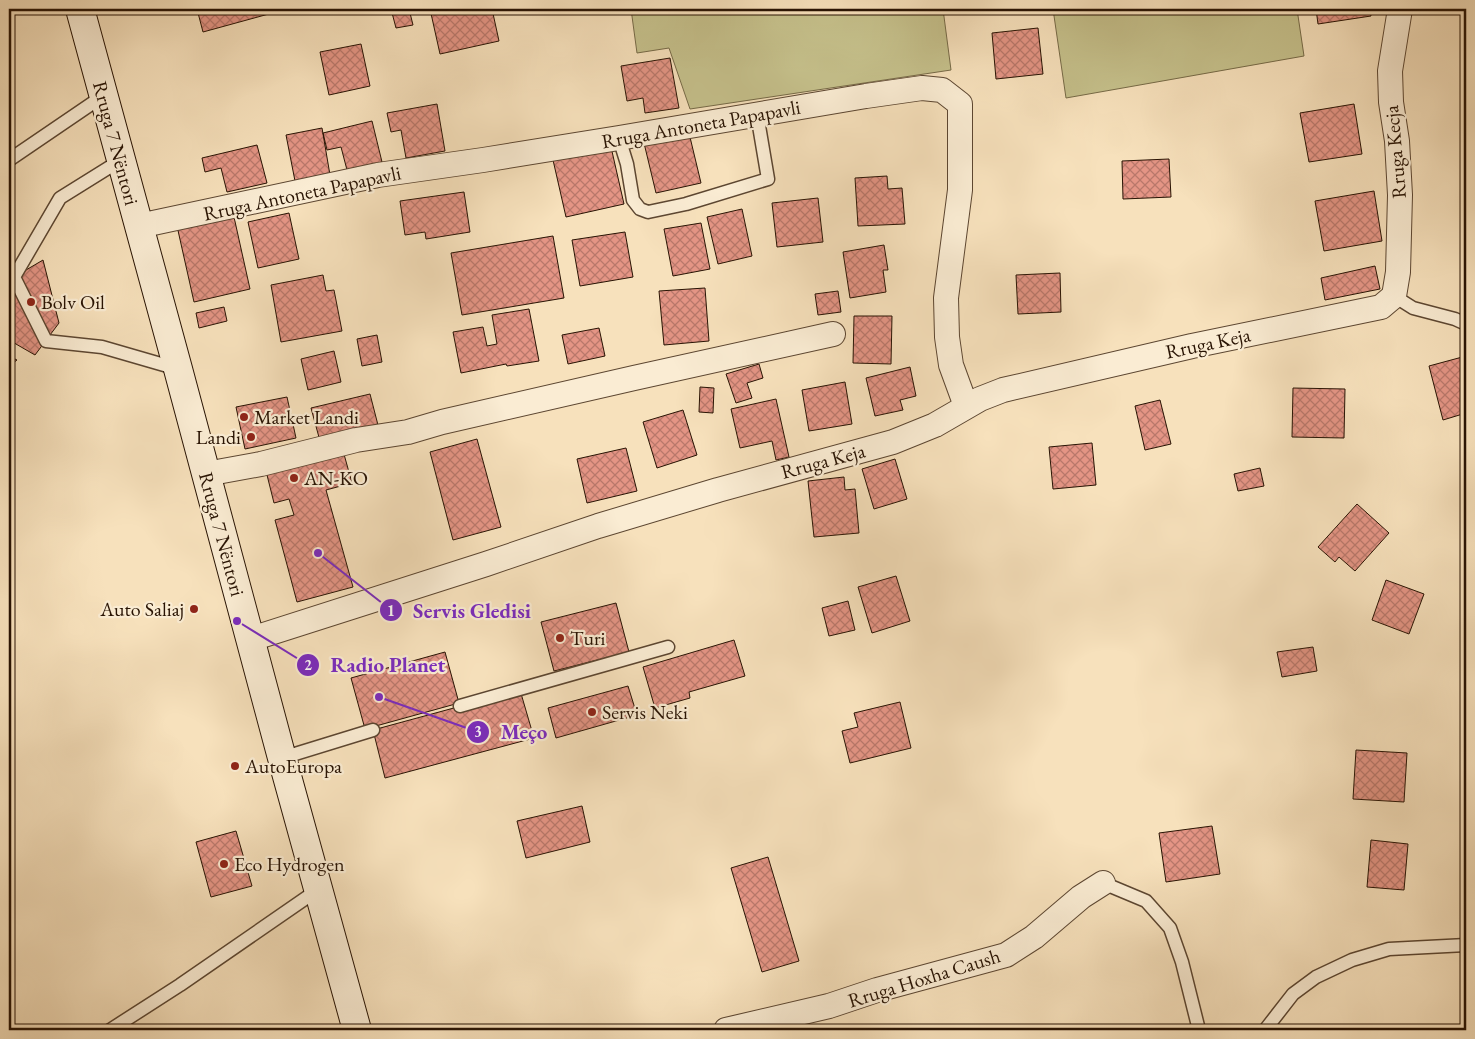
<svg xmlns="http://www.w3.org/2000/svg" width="1475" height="1039" font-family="'EB Garamond',serif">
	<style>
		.green { fill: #c5c08b; stroke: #766a47 }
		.building { fill: url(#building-cross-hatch); stroke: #281303 }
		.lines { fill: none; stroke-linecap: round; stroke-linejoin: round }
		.lane-casing { stroke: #5c4631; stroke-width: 15 }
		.street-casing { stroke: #5c4631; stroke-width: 26 }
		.secondary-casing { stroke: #281303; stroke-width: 30 }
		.lane { stroke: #faecd3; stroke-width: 12 }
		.street { stroke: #faecd3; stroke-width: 24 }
		.secondary { stroke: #faecd3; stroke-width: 28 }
		.poi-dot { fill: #8f2418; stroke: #faecd3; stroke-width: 2 }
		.labels { text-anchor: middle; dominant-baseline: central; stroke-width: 4.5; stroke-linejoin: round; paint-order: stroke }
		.street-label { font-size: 20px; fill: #281303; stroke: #faecd3 }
		.poi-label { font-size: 20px; fill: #281303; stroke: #faecd3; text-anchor: start }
		.leader { fill: none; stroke: #7b2cbf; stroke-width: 2 }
		.callout-dot { fill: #7b2cbf; stroke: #faecd3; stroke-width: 2 }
		.mark-label { font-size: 15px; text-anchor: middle; font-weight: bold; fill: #fff }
		.callout-label { font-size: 21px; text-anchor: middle; font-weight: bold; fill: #7b2cbf; stroke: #faecd3; stroke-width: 4.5; stroke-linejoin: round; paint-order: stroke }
	</style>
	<defs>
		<pattern id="building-cross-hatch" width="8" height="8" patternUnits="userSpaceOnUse" patternTransform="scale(1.25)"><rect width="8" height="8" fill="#e49585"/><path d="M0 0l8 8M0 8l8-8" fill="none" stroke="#b9786b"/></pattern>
	</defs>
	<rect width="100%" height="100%" fill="#f7e1bc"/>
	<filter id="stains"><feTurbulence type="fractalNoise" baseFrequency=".004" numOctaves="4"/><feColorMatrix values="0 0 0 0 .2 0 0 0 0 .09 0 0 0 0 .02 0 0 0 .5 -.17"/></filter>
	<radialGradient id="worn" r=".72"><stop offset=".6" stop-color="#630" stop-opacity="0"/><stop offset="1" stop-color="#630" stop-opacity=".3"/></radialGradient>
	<!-- green -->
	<path class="green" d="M631,9H943L951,70L690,109L669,48L637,53Z
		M1053,9H1297L1304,56L1066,98Z"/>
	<!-- building -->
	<path class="building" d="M197,9H287L203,32Z
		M391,9H409L413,25L396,28Z
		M430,9H492L499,41L440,54Z
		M1316,9H1370L1371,16L1318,24Z
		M1038,28L1043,74L996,79L992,33Z
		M361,44L370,86L329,95L320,52Z
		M670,58L679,108L645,113L643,98L627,101L621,66Z
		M437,104L445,151L406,158L401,130L391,132L387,113Z
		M1354,104L1362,154L1309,162L1300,113Z
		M372,121L382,162L347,170L341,147L327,150L323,133Z
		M322,128L330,175L295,181L286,135Z
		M689,133L701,183L656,193L644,143Z
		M257,145L267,183L227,192L221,168L205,172L202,158Z
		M611,147L624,204L566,217L553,160Z
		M1169,159L1171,197L1123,199L1122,161Z
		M887,176L888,189L902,188L905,224L858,226L855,178Z
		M1374,191L1382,241L1324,251L1315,201Z
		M464,192L470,232L426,239L425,232L405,235L400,201Z
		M818,198L823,242L777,247L772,203Z
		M232,208L250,289L194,302L177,226Z
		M742,209L752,256L718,264L707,217Z
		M289,213L299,259L258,268L248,222Z
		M701,223L710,269L673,276L664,229Z
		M625,232L633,277L580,286L572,240Z
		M553,236L564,298L462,315L451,253Z
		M884,245L888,270H883L886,292L850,298L843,252Z
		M43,260L59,323L35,355L9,340V280Z
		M1375,266L1380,289L1325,300L1321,278Z
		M1060,273L1061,312L1018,314L1016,275Z
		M323,275L326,291L334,290L342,331L281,342L271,285Z
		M705,288L709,341L664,345L659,291Z
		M838,291L841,312L818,315L815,294Z
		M224,307L227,321L199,328L196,313Z
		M529,309L539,361L507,366L506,364L461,373L453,332L483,327L487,346L497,344L492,315Z
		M854,316H892L891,364L853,363Z
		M599,328L605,356L568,364L562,335Z
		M377,335L382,362L362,366L357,339Z
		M334,351L341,382L308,390L301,359Z
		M9,356L17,360L9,366Z
		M1466,356V413L1443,420L1429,366Z
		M759,364L763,378L747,383L752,398L736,403L726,374Z
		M910,367L916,396L900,400L903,410L875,416L866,378Z
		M845,382L852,424L809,431L802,390Z
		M700,387L714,388L713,413L699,412Z
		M1293,388L1345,389L1344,438L1292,437Z
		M370,394L379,429L320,441L311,408Z
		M287,397L296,438L245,449L236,407Z
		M776,399L789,457L776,460L772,441L740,448L731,409Z
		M1160,400L1171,444L1145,450L1135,406Z
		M683,410L697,455L657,468L643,422Z
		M477,439L501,527L453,540L430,452Z
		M1092,443L1096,485L1053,489L1049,447Z
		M342,447L352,483L326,490L353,587L297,602L275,520L294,515L289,499L274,503L265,467Z
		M626,448L637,491L587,503L577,459Z
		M895,459L907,499L874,509L862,469Z
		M1260,468L1264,486L1238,491L1234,474Z
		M844,477L845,490L855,489L859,533L814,537L808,481Z
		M1357,504L1389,533L1355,571L1339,557L1335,562L1318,547Z
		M896,576L910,621L872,633L858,587Z
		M1386,580L1424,594L1409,634L1372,620Z
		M848,601L855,630L829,636L822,608Z
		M616,603L629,652L554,671L541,622Z
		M734,640L745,676L689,692L690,698L655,708L643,667Z
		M1313,647L1317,671L1282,677L1277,652Z
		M445,652L459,703L365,729L351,678Z
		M628,686L637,715L556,738L548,708Z
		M520,690L534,738L385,778L373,730Z
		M900,702L911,748L850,763L842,731L858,727L854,713Z
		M1356,750L1407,753L1404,802L1353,799Z
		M582,806L590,842L526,858L517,821Z
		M1212,826L1220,874L1166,882L1159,833Z
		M236,831L252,886L211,897L196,842Z
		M1371,840L1408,844L1404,890L1367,887Z
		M768,857L799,961L762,972L731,868Z"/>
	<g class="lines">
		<defs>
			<path id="lane" d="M619,138L627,164L633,200L640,209L648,212L686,204L768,179L757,114
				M9,160L103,96
				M121,160L60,198L14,277L46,341L102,347L178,369
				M1394,296L1413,308L1455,319L1466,324
				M460,706L668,647
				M282,758L373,730
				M1103,883L1146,901L1170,928L1182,962L1199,1030
				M110,1030L180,985L319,889
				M1265,1030L1293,994L1316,977L1352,960L1389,949L1466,945"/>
			<path id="street" d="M139,226L378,175L483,160L619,138L866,96L922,88L942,90L960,104V190L946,298L947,337L951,365L966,406
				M206,474L261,464L356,440L408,432L442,422L634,378L833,334
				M251,639L486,564L598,526L718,490L893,442L935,425L980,399L1003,390L1192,346L1381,307L1394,296L1398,272L1400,195L1397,141L1391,102L1390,71L1400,9
				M726,1030L829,1006L877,990L1006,955L1034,937L1081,897L1103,883"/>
			<path id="secondary" d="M80,9L178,369L282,758L357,1030"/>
		</defs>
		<!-- lane casing -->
		<use href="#lane" class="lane-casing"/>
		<!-- street casing -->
		<use href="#street" class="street-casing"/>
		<!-- secondary casing -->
		<use href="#secondary" class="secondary-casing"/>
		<!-- lane -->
		<use href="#lane" class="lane"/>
		<!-- street -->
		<use href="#street" class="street"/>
		<!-- secondary -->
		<use href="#secondary" class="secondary"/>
	</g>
	<!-- markers -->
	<g class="poi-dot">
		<circle cx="31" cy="302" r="5"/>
		<circle cx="244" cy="417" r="5"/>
		<circle cx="251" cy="437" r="5"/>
		<circle cx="294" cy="478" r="5"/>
		<circle cx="194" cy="609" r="5"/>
		<circle cx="560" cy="638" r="5"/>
		<circle cx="592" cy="712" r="5"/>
		<circle cx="235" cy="766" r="5"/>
		<circle cx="224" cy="864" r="5"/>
	</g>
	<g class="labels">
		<!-- street labels -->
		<g class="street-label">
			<text transform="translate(701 124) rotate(-10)">Rruga Antoneta Papapavli</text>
			<text transform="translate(116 143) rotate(75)">Rruga 7 Nëntori</text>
			<text transform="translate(1395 152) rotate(-95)">Rruga Kecja</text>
			<text transform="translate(302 193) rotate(-12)">Rruga Antoneta Papapavli</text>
			<text transform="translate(1208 343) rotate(-12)">Rruga Keja</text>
			<text transform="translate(823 461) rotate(-15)">Rruga Keja</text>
			<text transform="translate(222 534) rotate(75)">Rruga 7 Nëntori</text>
			<text transform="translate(924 978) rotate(-17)">Rruga Hoxha Caush</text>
		</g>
		<!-- poi labels -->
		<g class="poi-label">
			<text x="41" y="302">Bolv Oil</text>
			<text x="254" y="417">Market Landi</text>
			<text x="241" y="437" text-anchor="end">Landi</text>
			<text x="304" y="478">AN-KO</text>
			<text x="184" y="609" text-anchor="end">Auto Saliaj</text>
			<text x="570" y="638">Turi</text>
			<text x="602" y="712">Servis Neki</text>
			<text x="245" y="766">AutoEuropa</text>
			<text x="234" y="864">Eco Hydrogen</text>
		</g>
	</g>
	<!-- callouts -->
	<path class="leader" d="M318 553L391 610M237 621L308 665M379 697L478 732"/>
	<g class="callout-dot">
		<circle cx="318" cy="553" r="5"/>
		<circle cx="237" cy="621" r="5"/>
		<circle cx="379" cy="697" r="5"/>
		<circle cx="391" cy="610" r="12"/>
		<circle cx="308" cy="665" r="12"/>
		<circle cx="478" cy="732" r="12"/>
	</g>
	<g class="mark-label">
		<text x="391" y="616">1</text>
		<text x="308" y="670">2</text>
		<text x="478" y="737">3</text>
	</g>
	<g class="callout-label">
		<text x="472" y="618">Servis Gledisi</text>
		<text x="388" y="672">Radio Planet</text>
		<text x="524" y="739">Meço</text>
	</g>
	<!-- margin -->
	<rect width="1475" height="1039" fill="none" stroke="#f7e1bc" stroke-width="30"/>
	<rect x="10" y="10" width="1455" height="1019" fill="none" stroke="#281303" stroke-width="2.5"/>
	<rect x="15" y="15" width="1445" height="1009" fill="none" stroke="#281303"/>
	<rect width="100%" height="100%" filter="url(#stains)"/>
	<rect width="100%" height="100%" fill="url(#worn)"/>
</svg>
